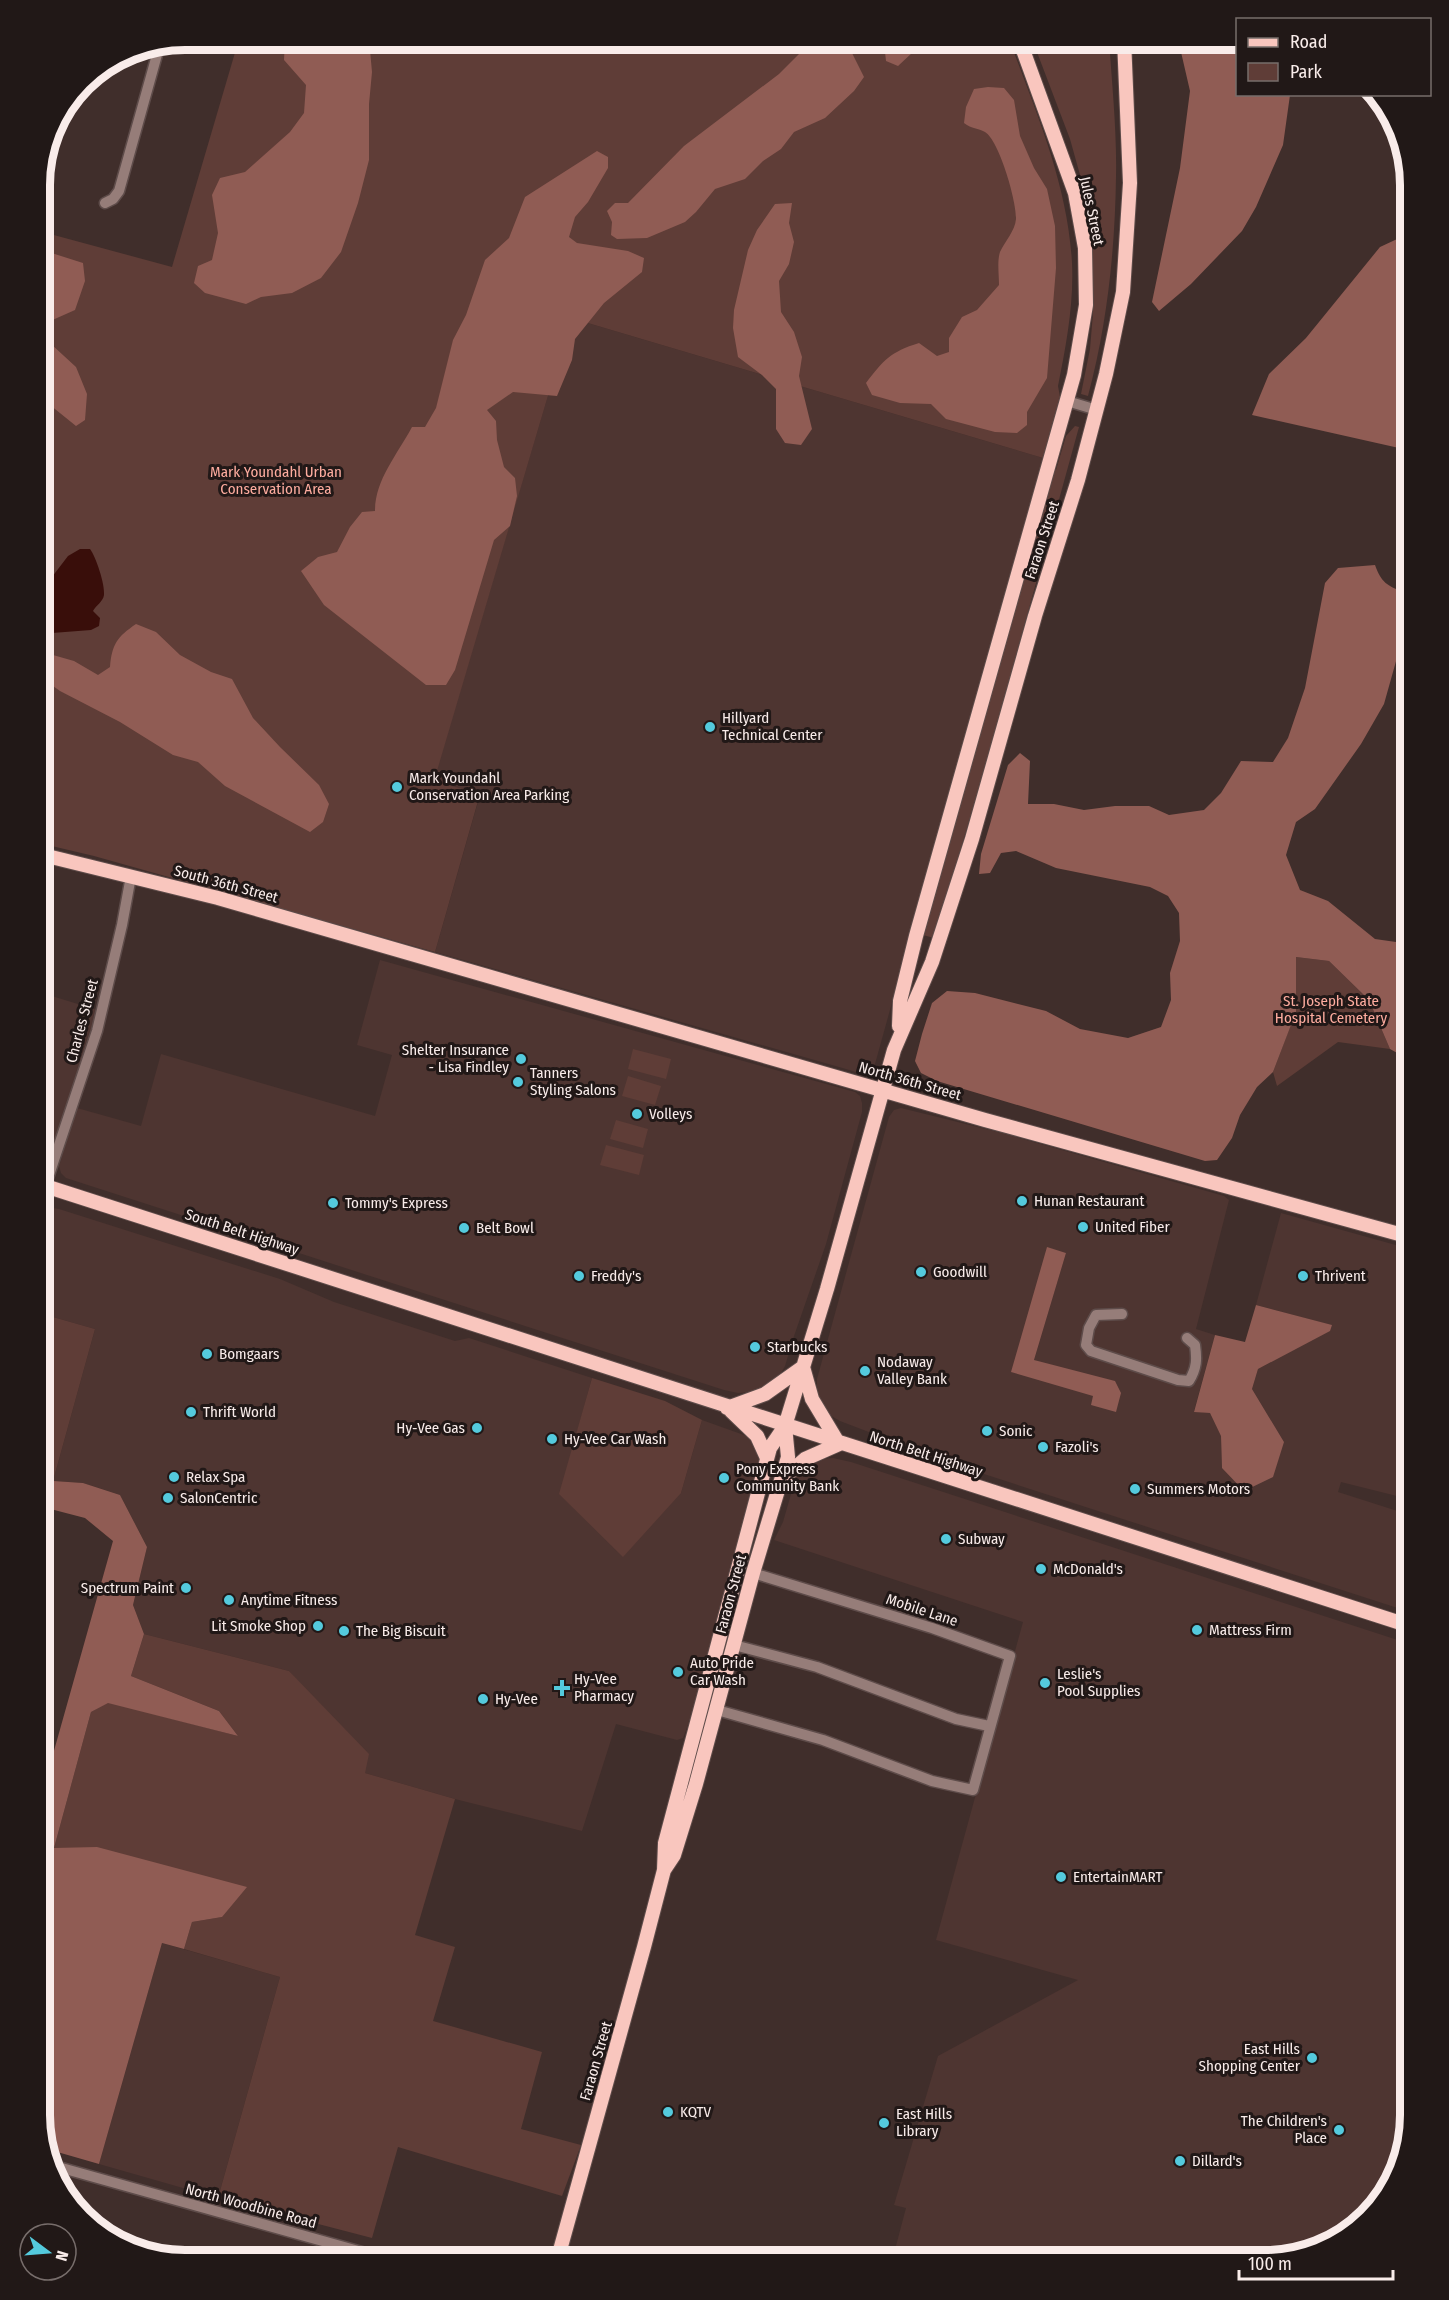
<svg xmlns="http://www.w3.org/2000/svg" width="1449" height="2300" font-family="'Fira Sans Condensed',sans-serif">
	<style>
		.built { fill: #4e3531; fill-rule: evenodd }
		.green { fill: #5f3d37 }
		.forest { fill: #905c54 }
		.water { fill: #390e0a }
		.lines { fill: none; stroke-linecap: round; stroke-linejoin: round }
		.minor-casing { stroke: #5e4c4a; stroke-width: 13 }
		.major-casing { stroke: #5e4c4a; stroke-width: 16 }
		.minor { stroke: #967d79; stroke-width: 10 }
		.major { stroke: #f9c6be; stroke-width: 14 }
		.poi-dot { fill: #54cadd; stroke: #211817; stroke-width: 2 }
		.labels { text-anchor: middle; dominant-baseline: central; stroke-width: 6; stroke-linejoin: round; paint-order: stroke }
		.street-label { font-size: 15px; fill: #f9ecea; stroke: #211817 }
		.park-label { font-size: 15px; fill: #feac9f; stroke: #211817 }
		.poi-label { font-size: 15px; fill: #f9ecea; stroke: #211817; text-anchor: start }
		.rim { fill: none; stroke: #f9ecea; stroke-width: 8 }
	</style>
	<rect width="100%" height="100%" fill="#402e2b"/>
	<!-- built -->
	<path class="built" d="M571,318L1043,458L875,1064L869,1071L859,1073L846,1069L435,952L480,795L433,782Z
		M380,960L855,1092L860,1096L862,1103V1112L826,1244L794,1336L785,1366L780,1375L769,1386L752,1392L738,1393L724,1390L66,1178L61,1173L59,1166L62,1156L77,1108L141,1126L161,1054L375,1116L392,1055L357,1045Z
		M39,992L97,1010L86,1052L51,1159L45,1168L39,1170Z
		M901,1108L1002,1133L1224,1196L1229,1200L1196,1329L1215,1335L1194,1411L1210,1413L1221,1435L1222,1468L1284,1442L1252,1389L1258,1369L1329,1331L1331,1325L1256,1305L1281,1213L1410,1249V1477L1404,1494L1401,1497L1341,1482L1338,1492L1410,1515V1612L950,1463L840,1421L828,1414L817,1395V1379L889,1117L894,1110ZM1048,1248L1066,1253L1034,1360L1121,1393L1012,1372Z
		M52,1208L59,1209L280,1279L334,1302L455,1341L469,1338L592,1378L560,1494L681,1493L702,1420L755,1439L764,1456L695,1707L683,1738L677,1740L616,1724L582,1831L455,1799L365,1773L289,1671L144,1634L133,1605L147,1547L120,1495L83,1483L53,1481L95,1329L39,1313V1247L48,1214Z
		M833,1458L851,1462L1410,1644V2116L1386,2196L1329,2246L1264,2261H892L906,2208L894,2205L938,2056L1078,1980L936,1940L1023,1622L774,1540L783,1522L797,1473L803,1466L821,1459Z
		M162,1943L280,1977L218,2198L99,2164Z"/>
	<!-- green -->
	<path class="green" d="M239,39H1009C1036,112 1068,185 1072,263C1074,304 1066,346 1058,386L1060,397L1043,458L571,318L434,781L480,794L435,952L94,856L39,843V231L172,267Z
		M1032,39H1109C1112,85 1117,132 1116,177C1115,251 1107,325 1088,396L1081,394L1090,349L1093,313L1090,295L1091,262L1088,220L1082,182L1070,139Z
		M1075,426L1079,427L985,768L934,938L923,935L1053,471L1056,470L1066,436Z
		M1296,957L1329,961L1369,1000L1390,1049L1338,1042L1277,1086L1273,1072L1296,1011Z
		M633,1049L671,1059L666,1079L628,1069Z
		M628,1076L661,1086L655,1105L622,1096Z
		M616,1120L648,1129L643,1148L610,1139Z
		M606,1145L644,1155L639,1175L600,1165Z
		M39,1313L95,1329L53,1481L39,1480Z
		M592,1378L665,1401L702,1420L681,1493L623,1557L559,1494Z
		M144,1634L289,1671L369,1754L365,1773L455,1799L415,1935L455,1947L433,2021L542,2052L521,2129L581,2145L562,2196L398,2147L372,2238L218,2198L280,1977L184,1949L192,1922L222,1917L54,1848L91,1712L108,1702L238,1736L219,1711L131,1676Z"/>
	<!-- forest -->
	<path class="forest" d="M285,39H369L372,72L369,104V160L358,203L341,252L321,278L292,293L261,297L246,304L205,293L194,283L198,266L212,260L218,233L212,195L220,178L245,172L290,132L304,113L306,85L284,60Z
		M814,39H843L852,53L864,77L854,91L825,118L794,132L781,149L763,161L745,179L715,189L696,212L685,222L647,238L617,239L611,235L612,222L607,211L615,203H628L684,146L779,74Z
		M876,39H927L898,66L886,61L884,43Z
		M1178,39H1237L1238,94L1290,95L1283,145L1256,207L1242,231L1191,284L1159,311L1152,302L1180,168L1190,91Z
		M988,87L1004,88L1014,100L1020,136L1034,168L1047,189L1055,226L1056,268L1047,378L1027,412V425L1017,433L995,432L946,419L931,404L900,403L872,395L866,383C884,360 890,352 919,343L937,356L949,352V338L962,317L977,310L999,285C999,275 997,261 1000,252C1005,241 1015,231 1016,219C1017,202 999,140 985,132C978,128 972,129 964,123L966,107L974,89Z
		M597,151L608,157V168L588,202L575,217L569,237L577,243L628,251L644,258L642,272L604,303L575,339L572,360L557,396L513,392L487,410L496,421L497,440L504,467L515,478L517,496L510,526L494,540L455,670L446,685H426L324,605L301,571L318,557L337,552L350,527L362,512L375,511C375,480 397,455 412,427H425L436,408L453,340L466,315L485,260L509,238L525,197Z
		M792,203L789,223L794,242L789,264L779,281L781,312L794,332L802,357L799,376L812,429L801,445L785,443L776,429V389L762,375L738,357L733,328L734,310L748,250L757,230L775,204Z
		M1410,233V439L1399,448L1252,415L1269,374L1306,338L1380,247Z
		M39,249L83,263L85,281L75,310L39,326Z
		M39,333L76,367L87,394L85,420L76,426L50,405L39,400Z
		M1375,565C1381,582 1387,586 1404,592L1407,622L1384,704L1361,744L1315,809L1296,822L1286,855L1300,890L1328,901L1375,939L1410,944V1060L1390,1049L1369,1000L1329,961L1296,957V1012L1273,1072L1257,1087L1240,1115L1232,1138L1217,1160L1205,1161L937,1081L921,1073L915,1061L922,1034L932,1003L947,991L975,993L1046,1011L1080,1029L1128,1038L1161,1027L1171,1000L1170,973L1180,941L1179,913L1168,896L1150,887L1056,868L1016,851L1001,853L990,873L979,874L981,854L1008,765L1020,753L1030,761L1028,804H1054L1084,810L1115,806H1149L1169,815L1204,810L1221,793L1241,761L1273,762L1288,738L1305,688L1325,583L1338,568Z
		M136,624L156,632L180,655L211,672L232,679L253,718L280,747L319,785L329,804L323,822L310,832L225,786L198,762L173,755L120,722L60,691L39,676V651L74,661L98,675L110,667C112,644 117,637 136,624Z
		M1047,1247L1066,1253L1034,1360L1115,1381L1121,1393L1116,1412L1091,1405L1093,1396L1011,1372Z
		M1256,1305L1332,1325L1330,1331L1258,1369L1252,1389L1284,1442L1273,1477L1244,1491L1222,1468L1221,1436L1210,1413L1194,1412L1215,1335L1245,1342Z
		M39,1480L83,1483L120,1495L147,1547L133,1605L144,1634L131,1676L219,1711L238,1736L108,1703L91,1712L54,1848L97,1847L247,1887L222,1917L192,1922L184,1949L162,1943L99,2164L47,2149L39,2115V1804L113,1541L85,1518L39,1506Z"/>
	<!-- water -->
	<path class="water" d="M80,549H90C96,557 105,584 104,595C103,602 96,605 93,611L100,618L99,626L91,630L39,634V594L68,556Z"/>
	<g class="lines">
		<defs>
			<path id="minor" d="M105,203L113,199L119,191L160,44
				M1067,401L1097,410
				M39,1205L97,1031L122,925L131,876
				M1122,1314L1096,1315L1089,1328L1086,1345L1091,1351L1178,1380L1189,1381C1197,1368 1197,1359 1195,1345L1187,1338
				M734,1645L817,1667L956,1719L989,1726
				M717,1710L823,1740L932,1781L973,1790L1010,1656L932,1628L753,1573
				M51,2165L394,2261"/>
			<path id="major" d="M39,854L218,898L985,1120L1410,1237
				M899,1026L900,1001L916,936L1074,375L1086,305L1085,248L1075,193L1019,39
				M39,1184L1410,1626
				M727,1408L765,1394L803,1367L812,1399L839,1444L805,1459L782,1479
				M731,1411L757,1436L767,1458
				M664,1870L674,1855L696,1784L753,1573L788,1457L785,1426
				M557,2261L644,1947L664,1870L665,1843L770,1448L785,1426L827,1289L894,1050L932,962L972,839L1035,616L1078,480L1106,374L1123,292L1130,183L1124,39"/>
		</defs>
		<!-- minor casing -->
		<use href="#minor" class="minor-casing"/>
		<!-- major casing -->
		<use href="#major" class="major-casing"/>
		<!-- minor -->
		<use href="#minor" class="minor"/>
		<!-- major -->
		<use href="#major" class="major"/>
	</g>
	<!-- markers -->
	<g class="poi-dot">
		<circle cx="710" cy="727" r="6"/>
		<circle cx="397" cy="787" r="6"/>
		<circle cx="521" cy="1059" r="6"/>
		<circle cx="518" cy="1082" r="6"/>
		<circle cx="637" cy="1114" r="6"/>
		<circle cx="1022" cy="1201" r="6"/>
		<circle cx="333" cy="1203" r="6"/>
		<circle cx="1083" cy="1227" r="6"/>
		<circle cx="464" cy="1228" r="6"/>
		<circle cx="921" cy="1272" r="6"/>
		<circle cx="579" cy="1276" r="6"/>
		<circle cx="1303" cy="1276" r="6"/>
		<circle cx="755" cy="1347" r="6"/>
		<circle cx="207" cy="1354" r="6"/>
		<circle cx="865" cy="1371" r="6"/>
		<circle cx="191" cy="1412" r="6"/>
		<circle cx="477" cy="1428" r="6"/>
		<circle cx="987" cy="1431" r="6"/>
		<circle cx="552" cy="1439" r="6"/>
		<circle cx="1043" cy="1447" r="6"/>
		<circle cx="174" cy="1477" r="6"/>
		<circle cx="724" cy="1478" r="6"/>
		<circle cx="1135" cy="1489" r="6"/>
		<circle cx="168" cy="1498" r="6"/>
		<circle cx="946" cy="1539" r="6"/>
		<circle cx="1041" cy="1569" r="6"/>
		<circle cx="186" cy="1588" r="6"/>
		<circle cx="229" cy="1600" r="6"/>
		<circle cx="318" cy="1626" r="6"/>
		<circle cx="1197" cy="1630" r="6"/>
		<circle cx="344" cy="1631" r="6"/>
		<circle cx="678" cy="1672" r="6"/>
		<circle cx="1045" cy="1683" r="6"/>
		<path d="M559 1679h6v6h6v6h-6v6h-6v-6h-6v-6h6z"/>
		<circle cx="483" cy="1699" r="6"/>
		<circle cx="1061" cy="1877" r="6"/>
		<circle cx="1312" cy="2058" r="6"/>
		<circle cx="668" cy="2112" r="6"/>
		<circle cx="884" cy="2123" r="6"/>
		<circle cx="1339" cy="2130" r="6"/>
		<circle cx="1180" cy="2161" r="6"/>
	</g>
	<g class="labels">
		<!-- street labels -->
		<g class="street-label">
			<text transform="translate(1092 211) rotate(78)">Jules Street</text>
			<text transform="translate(1042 540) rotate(-72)">Faraon Street</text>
			<text transform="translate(226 884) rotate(15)">South 36th Street</text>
			<text transform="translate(82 1021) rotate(-75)">Charles Street</text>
			<text transform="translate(910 1081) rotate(16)">North 36th Street</text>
			<text transform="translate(242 1232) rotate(18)">South Belt Highway</text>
			<text transform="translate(926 1454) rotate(18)">North Belt Highway</text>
			<text transform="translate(731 1594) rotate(-75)">Faraon Street</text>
			<text transform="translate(922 1610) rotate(18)">Mobile Lane</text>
			<text transform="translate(596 2061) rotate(-74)">Faraon Street</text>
			<text transform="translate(251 2206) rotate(15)">North Woodbine Road</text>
		</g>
		<!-- park labels -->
		<g class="park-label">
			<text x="276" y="472">Mark Youndahl Urban<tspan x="276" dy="17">Conservation Area</tspan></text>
			<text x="1331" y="1001">St. Joseph State<tspan x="1331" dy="17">Hospital Cemetery</tspan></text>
		</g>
		<!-- poi labels -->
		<g class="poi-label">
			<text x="722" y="718">Hillyard<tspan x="722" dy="17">Technical Center</tspan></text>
			<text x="409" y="778">Mark Youndahl<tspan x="409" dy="17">Conservation Area Parking</tspan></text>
			<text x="509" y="1050" text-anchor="end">Shelter Insurance<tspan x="509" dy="17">- Lisa Findley</tspan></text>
			<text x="530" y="1073">Tanners<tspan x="530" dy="17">Styling Salons</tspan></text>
			<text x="649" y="1114">Volleys</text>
			<text x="1034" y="1201">Hunan Restaurant</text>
			<text x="345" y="1203">Tommy's Express</text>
			<text x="1095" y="1227">United Fiber</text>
			<text x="476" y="1228">Belt Bowl</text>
			<text x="933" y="1272">Goodwill</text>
			<text x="591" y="1276">Freddy's</text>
			<text x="1315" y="1276">Thrivent</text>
			<text x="767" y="1347">Starbucks</text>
			<text x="219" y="1354">Bomgaars</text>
			<text x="877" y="1362">Nodaway<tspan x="877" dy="17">Valley Bank</tspan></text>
			<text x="203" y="1412">Thrift World</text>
			<text x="465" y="1428" text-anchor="end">Hy-Vee Gas</text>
			<text x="999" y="1431">Sonic</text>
			<text x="564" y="1439">Hy-Vee Car Wash</text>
			<text x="1055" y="1447">Fazoli's</text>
			<text x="736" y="1469">Pony Express<tspan x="736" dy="17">Community Bank</tspan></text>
			<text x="186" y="1477">Relax Spa</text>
			<text x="1147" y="1489">Summers Motors</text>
			<text x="180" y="1498">SalonCentric</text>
			<text x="958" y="1539">Subway</text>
			<text x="1053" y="1569">McDonald's</text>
			<text x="174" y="1588" text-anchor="end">Spectrum Paint</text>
			<text x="241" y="1600">Anytime Fitness</text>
			<text x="306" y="1626" text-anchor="end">Lit Smoke Shop</text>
			<text x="1209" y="1630">Mattress Firm</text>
			<text x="356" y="1631">The Big Biscuit</text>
			<text x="690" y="1663">Auto Pride<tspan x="690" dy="17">Car Wash</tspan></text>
			<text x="1057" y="1674">Leslie's<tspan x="1057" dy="17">Pool Supplies</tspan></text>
			<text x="574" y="1679">Hy-Vee<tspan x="574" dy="17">Pharmacy</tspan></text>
			<text x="495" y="1699">Hy-Vee</text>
			<text x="1073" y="1877">EntertainMART</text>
			<text x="1300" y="2049" text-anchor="end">East Hills<tspan x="1300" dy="17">Shopping Center</tspan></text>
			<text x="680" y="2112">KQTV</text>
			<text x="896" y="2114">East Hills<tspan x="896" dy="17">Library</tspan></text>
			<text x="1327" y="2121" text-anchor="end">The Children's<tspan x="1327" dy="17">Place</tspan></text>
			<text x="1192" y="2161">Dillard's</text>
		</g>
	</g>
	<!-- crop -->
	<path d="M0 0H1449V2300H0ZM185 50H1265A135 135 0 0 1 1400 185V2115A135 135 0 0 1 1265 2250H185A135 135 0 0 1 50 2115V185A135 135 0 0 1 185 50Z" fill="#211817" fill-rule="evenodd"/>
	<path class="rim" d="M185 50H1265A135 135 0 0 1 1400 185V2115A135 135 0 0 1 1265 2250H185A135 135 0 0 1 50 2115V185A135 135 0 0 1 185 50Z"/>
	<!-- legend -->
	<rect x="1236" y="18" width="195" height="78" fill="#211817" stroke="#776d6b" stroke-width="1.5"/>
	<rect x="1248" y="38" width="30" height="9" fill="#f9c6be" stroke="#776d6b" stroke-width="1.5"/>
	<text x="1290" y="48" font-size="18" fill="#f9ecea">Road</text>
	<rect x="1248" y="63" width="30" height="18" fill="#5f3d37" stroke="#776d6b" stroke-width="1.5"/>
	<text x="1290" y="78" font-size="18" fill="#f9ecea">Park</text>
	<!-- north arrow -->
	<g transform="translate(48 2252) rotate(106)"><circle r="28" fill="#211817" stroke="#776d6b" stroke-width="1.5"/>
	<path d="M0-4.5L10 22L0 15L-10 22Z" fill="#54cadd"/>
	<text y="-9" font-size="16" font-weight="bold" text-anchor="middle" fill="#f9ecea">N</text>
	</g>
	<!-- scale -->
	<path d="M1239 2270v9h154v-9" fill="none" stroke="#f9ecea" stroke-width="3"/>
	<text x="1248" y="2270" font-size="18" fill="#f9ecea" stroke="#211817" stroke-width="4.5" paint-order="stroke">100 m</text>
</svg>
